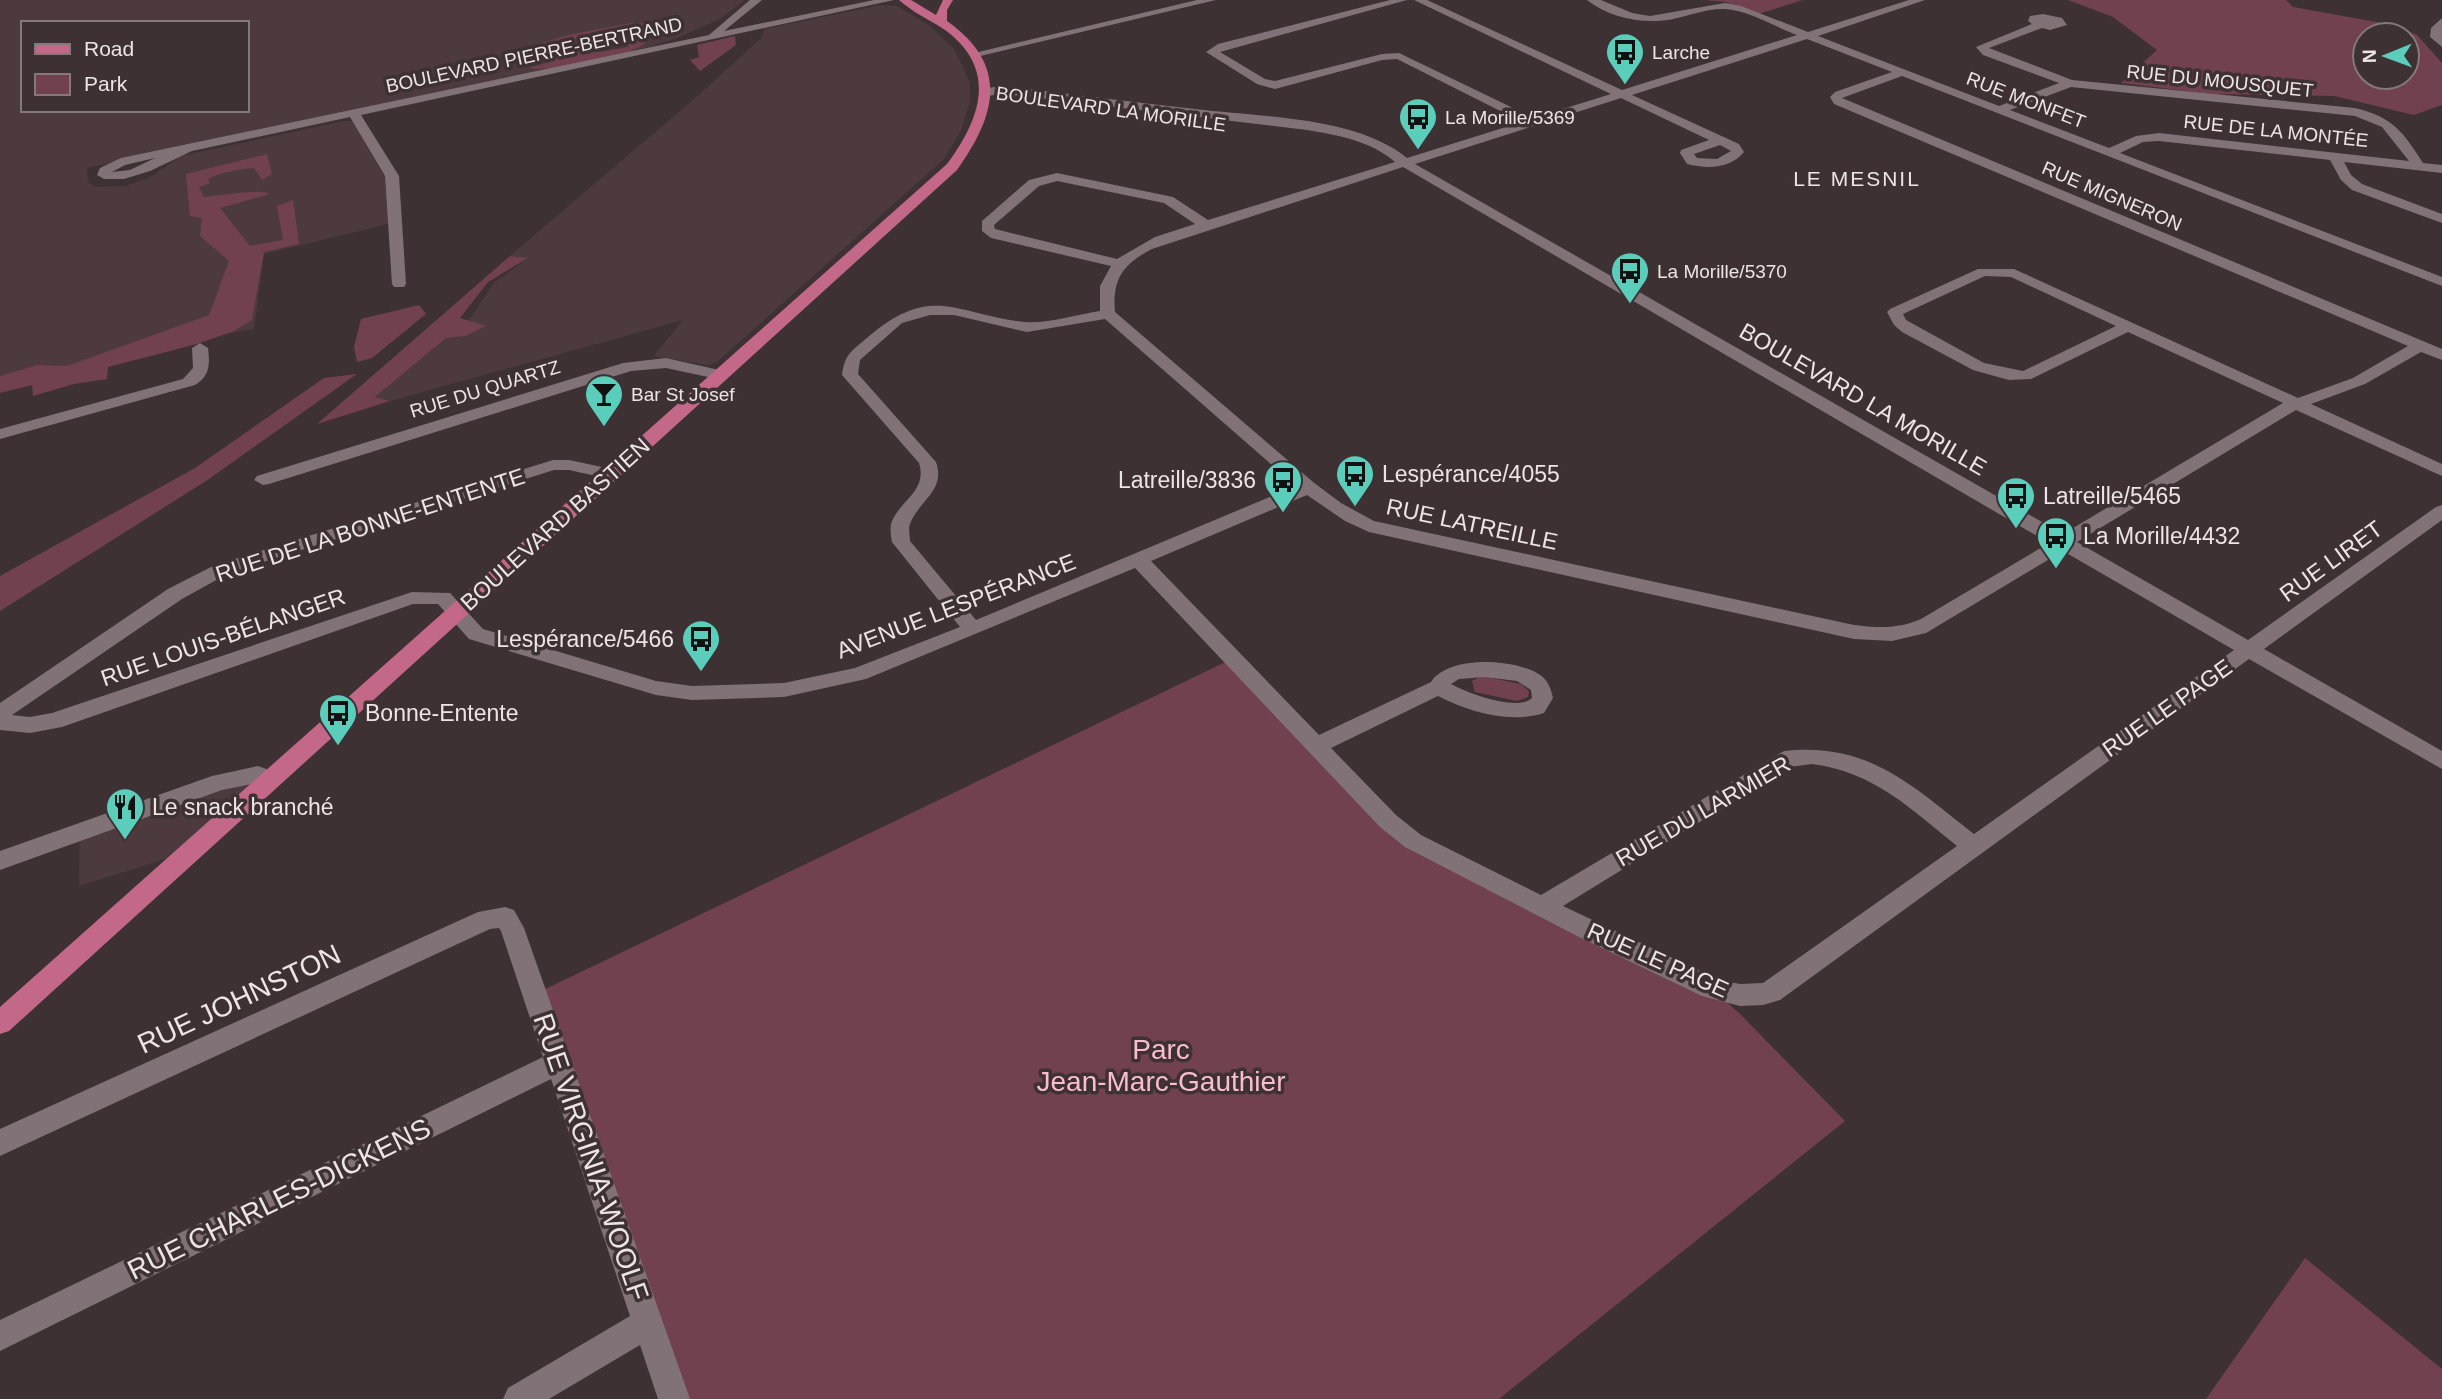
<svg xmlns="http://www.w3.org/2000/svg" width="2442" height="1399" font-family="Helvetica,sans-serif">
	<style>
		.built { fill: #4c3a3f; fill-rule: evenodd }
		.green { fill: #724150; fill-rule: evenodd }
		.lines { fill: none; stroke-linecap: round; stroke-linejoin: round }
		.minor { fill: #807276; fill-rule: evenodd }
		.major { fill: #c36888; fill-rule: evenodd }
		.labels { text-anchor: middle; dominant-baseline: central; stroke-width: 7; stroke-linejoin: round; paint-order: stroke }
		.far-poi-label { font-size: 19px; fill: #ece4e6; stroke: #3d3134; text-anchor: start }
		.far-street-label { font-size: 19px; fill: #ece4e6; stroke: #3d3134 }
		.far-quarter-label { font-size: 21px; letter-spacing: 2px; fill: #ece4e6; stroke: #3d3134 }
		.street-label { font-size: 23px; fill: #ece4e6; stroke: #3d3134 }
		.poi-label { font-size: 23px; fill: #ece4e6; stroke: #3d3134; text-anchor: start }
		.near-street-label { font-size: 28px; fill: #ece4e6; stroke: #3d3134 }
		.near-park-label { font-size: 28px; fill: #fbbdce; stroke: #3d3134 }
	</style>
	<rect width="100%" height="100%" fill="#3d3134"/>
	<!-- built -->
	<path class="built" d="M0,0H745L720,19L675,39L635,51L87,168L88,182L96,187L125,186L149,178L181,156L344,121H353L385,178L388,224L264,254L254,329L158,346L0,387ZM23,23H247V110H23Z
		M881,5L897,6L930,26L955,50L970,83V101L961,131L944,159L717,362L708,365L654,356L683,320L390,401L375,397L471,317L494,283L527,259L510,256L701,93L762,37L764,29Z
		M270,779L191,851L79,886L80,832L220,782Z"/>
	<!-- green -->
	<path class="green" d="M1704,0H1803L1755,15L1726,2Z
		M2068,0H2286L2293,7L2393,25L2417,35L2442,63V105L2414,115L2334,96L2211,94L2121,83L2157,50L2113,17ZM2365,35H2407V77H2365Z
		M632,23H651L653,26L560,42L563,46L585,40L587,51L600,52L629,47L622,36L634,34L646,43C624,59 556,72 529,68L550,62L538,50V44L573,34Z
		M735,36L736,45L700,71L690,60L699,57L697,45Z
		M267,154L272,174L262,180L254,168C238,169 222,172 208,179L210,183L199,187L204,197C221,196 259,188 270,194L220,208L250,246L283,240L277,206L293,200L299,244L264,252L252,320L234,331L197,344L108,367L107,379L74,384L33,396L32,385L0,393V376L38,365L67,366L209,315L229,261L200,236L202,218L190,216L186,174Z
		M510,256L528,258L488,282L460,318L486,326L465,336L446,338L375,397L390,401L317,424Z
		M419,305L426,314L372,358L357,362L354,347L361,319Z
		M357,374L206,481L0,611V576L195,468L324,378Z
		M1234,658L1388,821L1711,988L1740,1014L1845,1121L1499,1399H674L535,994Z
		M1481,676L1521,684L1529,691L1528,697L1517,701L1475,692L1472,681Z
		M2305,1258L2442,1369V1399H2206Z"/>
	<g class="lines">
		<!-- minor -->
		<path class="minor" d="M750,0H762L724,31L874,0H894L361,115L399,176L406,284L404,287H394L392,284L385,176L350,117L192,151L150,171L124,179H104L97,175L100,168L121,158L709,35ZM155,158L130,170L112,172L125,165Z
			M1197,0H1216L976,57L970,54Z
			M1390,0H1407L1220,52L1265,79L1275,81L1382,54L1399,53L1534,118L1611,94L1414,0H1427L1622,90L1797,35C1775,27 1750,11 1726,9C1708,8 1691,15 1673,19C1645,25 1609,18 1587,0H1601L1632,13L1650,16L1725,3L1741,6L1808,32L1909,0H1925L1818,36L1999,106L2059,83L1983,55L1976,47L2032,24L2028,21L2030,16L2043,14L2062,18L2067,25L2050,30L2042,28L1989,48L2072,80L2355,108C2393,117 2403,132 2423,163L2442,165V173L2344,162L2351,175L2362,184L2442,214V223L2352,190L2341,180L2330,160L2159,141L2143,142L2120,153L2442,277V286L1902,76L1842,98L2442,349V360L2421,352L2365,384L2311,404L2442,464V476L2296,410L2077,542L2248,640L2436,507L2442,505V520L2264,649L2442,751V769L2249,659L1780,1000L1763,1005L1740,1006L1702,996L1577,936L1405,847L1380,827L1135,568L866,679L784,697L692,700L656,695L469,639L438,604H413L62,727L30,733L0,730V703L168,589L215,565L553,460H569L616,470L619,474L610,479L569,470H554L229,573L182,599L12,715L30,717L52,713L412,592L450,593L483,629L656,681L692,686L784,683L855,668L960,627L892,542C891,537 890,529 891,524C898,501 928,492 919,463L842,375C845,353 852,351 868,337C933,282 956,315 1025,322C1046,324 1079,314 1100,311V286L1111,266L991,238L982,231V221L1029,180L1057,173L1173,197L1208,220L1395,162C1371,141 1338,135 1307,130L1004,94L986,96L980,92L986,88L1004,86C1068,94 1132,102 1195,109C1259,117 1356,116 1407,158L1522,122L1397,59L1382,60L1275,89L1257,84L1206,52L1218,44ZM1807,39L1892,72L1835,92L1830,97L1834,104L2408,346L2353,378L2298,398L2014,269H1978L1890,309L1887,312L1894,325L1902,332L1973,370L2009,380L2031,379L2128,332L2283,403L2063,534L1415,164L1621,98L1709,140L1681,150L1680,153L1687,164C1708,169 1730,169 1744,152L1739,144L1632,95ZM2071,87L2355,116L2382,127L2409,161L2159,133L2136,136L2109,148L2010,110ZM1720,145L1731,151L1717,159L1697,158L1694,154ZM1403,167L2049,543L1921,619C1899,629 1877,628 1854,625L1374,521L1341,503L1313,482L1115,312C1112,279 1123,264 1152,249ZM1057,181L1164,203L1195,224L1155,237L1117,259L995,229L994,225L1039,186ZM1985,276L2011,277L2116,326L2023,371L1984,363L1906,320L1903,314ZM930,315H954L1027,332L1105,319L1296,486L976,620L910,541C910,536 908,528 910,524C919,500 946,491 936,462L858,374L860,360L902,323ZM1307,495L1345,521L1369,532L1854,639L1892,641L1926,633L2063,551L2234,650L1974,834C1911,785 1869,742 1784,751L1541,895L1421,835L1396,815L1331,748L1438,696C1469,712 1509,724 1544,713L1553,698C1551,689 1548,680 1540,675C1515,658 1448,655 1431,682L1319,735L1151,561ZM1484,677L1517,681L1531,690L1532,698C1518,712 1467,693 1451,684L1459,679ZM1812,764C1874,772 1911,809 1957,846L1763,983L1740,984L1719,980L1563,906L1789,767Z
			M2442,18V47L2430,37L2431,28Z
			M200,343L208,348C210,364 210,376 195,385L0,439V429L183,379L193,368L192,348Z
			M666,358L728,372L730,375L722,380L666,368L631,371L269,484L263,485L254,480L257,476L623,363Z
			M258,766L278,773L281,779L278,785L270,787L257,783L222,790L0,870V851L212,776Z
			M505,907L514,910L524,928L690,1399H658L640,1345L549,1399H503L508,1388L630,1316L551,1079L0,1351V1320L543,1057L501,931L499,928L490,929L0,1156V1129L478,912Z"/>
		<!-- major -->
		<path class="major" d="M899,0H911L936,15L943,0H953L947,10V21C1009,65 997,114 957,170L9,1031L0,1034V1007L947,164C981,118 998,69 945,30C930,20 912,12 899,0Z"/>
	</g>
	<!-- icons -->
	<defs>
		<symbol id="bus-pin" viewBox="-11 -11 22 30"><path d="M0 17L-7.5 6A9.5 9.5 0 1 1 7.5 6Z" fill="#5bcebb" stroke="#3d3134"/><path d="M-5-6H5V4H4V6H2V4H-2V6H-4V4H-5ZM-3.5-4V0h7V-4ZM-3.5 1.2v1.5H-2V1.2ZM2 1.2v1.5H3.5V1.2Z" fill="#111"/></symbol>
		<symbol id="bar-pin" viewBox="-11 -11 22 30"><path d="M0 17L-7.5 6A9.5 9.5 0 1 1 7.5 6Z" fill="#5bcebb" stroke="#3d3134"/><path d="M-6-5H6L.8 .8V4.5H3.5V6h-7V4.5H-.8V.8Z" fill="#111"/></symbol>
		<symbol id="restaurant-pin" viewBox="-11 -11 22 30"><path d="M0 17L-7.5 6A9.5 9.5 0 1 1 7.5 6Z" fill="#5bcebb" stroke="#3d3134"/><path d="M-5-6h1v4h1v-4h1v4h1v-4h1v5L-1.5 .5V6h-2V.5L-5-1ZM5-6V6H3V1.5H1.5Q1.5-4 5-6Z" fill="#111"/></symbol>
	</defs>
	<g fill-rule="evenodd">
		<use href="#bus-pin" x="1603" y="30" width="44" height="60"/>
		<use href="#bus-pin" x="1396" y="95" width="44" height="60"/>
		<use href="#bus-pin" x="1608" y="249" width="44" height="60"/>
		<use href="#bar-pin" x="582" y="372" width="44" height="60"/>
		<use href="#bus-pin" x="1333" y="452" width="44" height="60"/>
		<use href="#bus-pin" x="1261" y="458" width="44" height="60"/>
		<use href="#bus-pin" x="1994" y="474" width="44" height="60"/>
		<use href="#bus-pin" x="2034" y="514" width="44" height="60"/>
		<use href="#bus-pin" x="679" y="617" width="44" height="60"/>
		<use href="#bus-pin" x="316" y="691" width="44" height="60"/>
		<use href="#restaurant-pin" x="103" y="785" width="44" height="60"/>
	</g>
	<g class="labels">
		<!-- far-poi labels -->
		<g class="far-poi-label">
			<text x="1652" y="52">Larche</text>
			<text x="1445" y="117">La Morille/5369</text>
			<text x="1657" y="271">La Morille/5370</text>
			<text x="631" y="394">Bar St Josef</text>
		</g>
		<!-- far-street labels -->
		<g class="far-street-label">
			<text transform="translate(534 55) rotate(-12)">BOULEVARD PIERRE-BERTRAND</text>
			<text transform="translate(2220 81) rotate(6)">RUE DU MOUSQUET</text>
			<text transform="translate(2026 100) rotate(21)">RUE MONFET</text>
			<text transform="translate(1111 109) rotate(8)">BOULEVARD LA MORILLE</text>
			<text transform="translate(2276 131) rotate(6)">RUE DE LA MONTÉE</text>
			<text transform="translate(2112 196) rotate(23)">RUE MIGNERON</text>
			<text transform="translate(485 389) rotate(-17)">RUE DU QUARTZ</text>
		</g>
		<!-- far-quarter labels -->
		<g class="far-quarter-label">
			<text x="1857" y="178">LE MESNIL</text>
		</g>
		<!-- street labels -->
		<g class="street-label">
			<text transform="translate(1863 399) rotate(30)">BOULEVARD LA MORILLE</text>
			<text transform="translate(555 524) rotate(-42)">BOULEVARD BASTIEN</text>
			<text transform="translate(1472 524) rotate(12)">RUE LATREILLE</text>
			<text transform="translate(370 525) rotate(-18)">RUE DE LA BONNE-ENTENTE</text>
			<text transform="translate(2331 561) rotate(-36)">RUE LIRET</text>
			<text transform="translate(956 606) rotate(-21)">AVENUE LESPÉRANCE</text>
			<text transform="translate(223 637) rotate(-19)">RUE LOUIS-BÉLANGER</text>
			<text transform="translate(2167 708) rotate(-35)">RUE LE PAGE</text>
			<text transform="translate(1703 811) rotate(-30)">RUE DU LARMIER</text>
			<text transform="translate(1658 960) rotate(24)">RUE LE PAGE</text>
		</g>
		<!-- poi labels -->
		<g class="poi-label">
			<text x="1382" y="474">Lespérance/4055</text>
			<text x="1256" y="480" text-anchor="end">Latreille/3836</text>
			<text x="2043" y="496">Latreille/5465</text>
			<text x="2083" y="536">La Morille/4432</text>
			<text x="674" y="639" text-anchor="end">Lespérance/5466</text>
			<text x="365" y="713">Bonne-Entente</text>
			<text x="152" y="807">Le snack branché</text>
		</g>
		<!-- near-street labels -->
		<g class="near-street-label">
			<text transform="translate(239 999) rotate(-25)">RUE JOHNSTON</text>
			<text transform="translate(591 1157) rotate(71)">RUE VIRGINIA-WOOLF</text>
			<text transform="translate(279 1199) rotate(-26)">RUE CHARLES-DICKENS</text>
		</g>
		<!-- near-park labels -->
		<g class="near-park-label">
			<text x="1161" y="1049">Parc<tspan x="1161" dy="32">Jean-Marc-Gauthier</tspan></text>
		</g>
	</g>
	<!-- legend -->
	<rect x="21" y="21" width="228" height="91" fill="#3d3134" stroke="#83797b" stroke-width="2"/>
	<rect x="35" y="44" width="35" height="10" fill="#c36888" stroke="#83797b" stroke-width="2"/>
	<text x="84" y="56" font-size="21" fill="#ece4e6">Road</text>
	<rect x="35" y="74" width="35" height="21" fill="#724150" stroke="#83797b" stroke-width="2"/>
	<text x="84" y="91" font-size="21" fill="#ece4e6">Park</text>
	<!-- north arrow -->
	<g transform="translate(2386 56) rotate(269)"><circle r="33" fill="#3d3134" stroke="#83797b" stroke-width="2"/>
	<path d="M0-5L12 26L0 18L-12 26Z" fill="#5bcebb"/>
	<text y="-10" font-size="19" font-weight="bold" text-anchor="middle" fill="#ece4e6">N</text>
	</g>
</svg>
